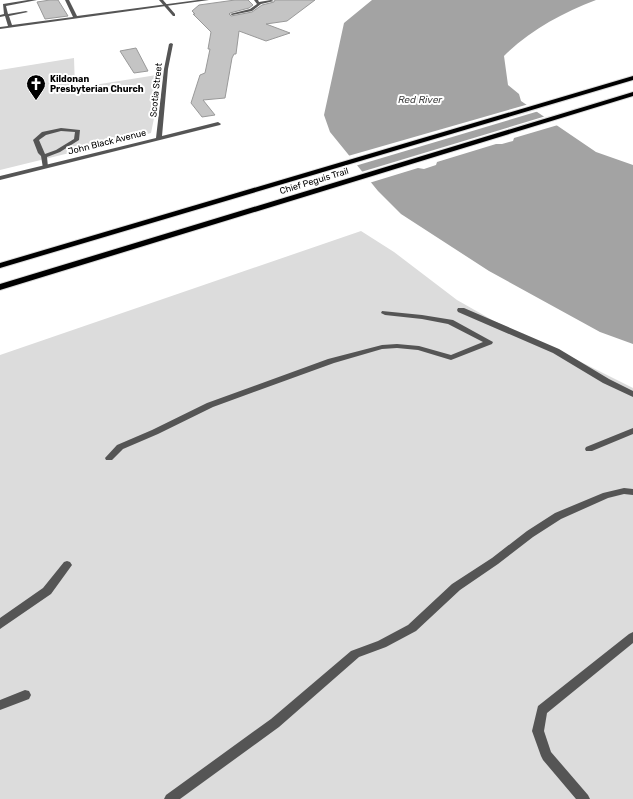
<svg xmlns="http://www.w3.org/2000/svg" width="633" height="799" font-family="Rubik,sans-serif">
	<style>
		.green { fill: #dcdcdc }
		.water { fill: #a3a3a3 }
		.pier { fill: #fff }
		.building { fill: #c4c4c4; stroke: #999 }
		.lines { fill: none; stroke-linecap: round; stroke-linejoin: round }
		.primary-casing { stroke: #dbdbdb; stroke-width: 2 }
		.lane { fill: #555; fill-rule: evenodd }
		.street { fill: #555; fill-rule: evenodd }
		.primary { fill: #000; fill-rule: evenodd }
		.labels { text-anchor: middle; dominant-baseline: central; stroke-width: 4; stroke-linejoin: round; paint-order: stroke }
		.far-poi-label { font-size: 9px; font-weight: bold; fill: #000; stroke: #fff; text-anchor: start }
		.far-street-label { font-size: 9px; fill: #000; stroke: #fff }
		.far-water-label { font-size: 10px; font-style: italic; fill: #444; stroke: #fff }
	</style>
	<rect width="100%" height="100%" fill="#fff"/>
	<!-- green -->
	<path class="green" d="M74,58L75,88L163,74L151,133L0,170V70Z
		M361,231L394,252L457,300L494,321L559,351L633,388V799H0V355Z"/>
	<!-- water -->
	<path class="water" d="M372,0H596C562,13 530,30 504,56L508,85L519,94L521,101L596,152L633,165V344L600,332L489,271L401,214L378,191L330,132L324,115L344,23Z"/>
	<!-- pier -->
	<path class="pier" d="M529,104L539,111L355,166L348,156Z
		M546,116L558,125L514,138L513,141L502,144H496L437,162L436,165L424,169L418,168L369,183L361,172Z"/>
	<!-- building -->
	<path class="building" d="M50,0H58L68,16L45,19L37,2Z
		M235,0H248L253,5L249,8L230,13L229,14L231,16L252,12L262,5L274,2L275,0H315L287,21L266,24L290,33L266,41L239,31L236,54H234L232,58L225,98L203,100L215,115L202,117L191,103L200,75L205,73L210,49H208L211,32L193,14H195L192,11L199,5Z
		M136,48L148,71L134,73L120,51Z"/>
	<g class="lines">
		<defs>
			<path id="primary" d="M633,76V80L0,268V263Z
				M633,92V96L0,290V284Z"/>
		</defs>
		<!-- primary casing -->
		<use href="#primary" class="primary-casing"/>
		<!-- lane -->
		<path class="lane" d="M28,0H37L6,6L8,14L26,11L28,12L9,16L12,25L73,17L65,0H69L77,16L198,0H209L0,29V27L8,26L5,16L0,17V15L4,14L3,4Z
			M254,0H258L259,2L271,0L274,1L261,4L252,11L232,15L230,14L250,9L257,4Z
			M61,128L80,130L79,140L60,152L47,157L48,167L43,168L41,156L38,153L33,140L42,132ZM61,131L75,132L74,139L56,150L45,154L39,140L46,135Z
			M458,308H464L559,349L609,379L633,391V397L603,383L553,353L458,312L457,310Z
			M382,311L422,315L453,320L493,342L492,344L451,360L418,350L397,348L382,349L334,363L213,407L158,434L123,449L112,460H106L105,458L117,445L152,430L207,403L328,359L382,345L397,344L419,346L451,355L483,342L448,324L422,319L385,315L381,313Z
			M633,428V434L592,451H586L585,449L586,447Z
			M624,488L633,489V495L624,494L608,498L561,519L533,537L498,564L460,590L416,631L386,647L359,657L279,727L180,799H164L166,795L271,719L351,651L378,641L408,625L452,584L492,558L527,531L555,513L603,493Z
			M67,561L70,562L72,565L51,594L0,629V618L43,588L64,562Z
			M633,632V643L547,713L544,731L551,752L588,795L590,799H576L543,760L541,756L532,731L538,706L629,634Z
			M25,690L29,691L31,695L29,699L0,710V700Z"/>
		<!-- street -->
		<path class="street" d="M159,0H163L175,14V16H173Z
			M171,43L173,44L168,69L162,136L218,122L221,124L220,125L0,180V176L156,138L164,69L169,44Z"/>
		<!-- primary -->
		<use href="#primary" class="primary"/>
	</g>
	<!-- icons -->
	<defs>
		<symbol id="church-pin" viewBox="-11 -11 22 30"><path d="M0 17L-7.5 6A9.5 9.5 0 1 1 7.5 6Z" fill="#000" stroke="#fff"/><path d="M-1.2-6h2.4v3.5h3.3v2.4h-3.3V6h-2.4V-.1h-3.3v-2.4h3.3Z" fill="#fff"/></symbol>
	</defs>
	<g fill-rule="evenodd">
		<use href="#church-pin" x="25" y="73" width="22" height="30"/>
	</g>
	<g class="labels">
		<!-- far-poi labels -->
		<g class="far-poi-label">
			<text x="50" y="79">Kildonan<tspan x="50" dy="10">Presbyterian Church</tspan></text>
		</g>
		<!-- far-street labels -->
		<g class="far-street-label">
			<text transform="translate(156 90) rotate(-84)">Scotia Street</text>
			<text transform="translate(107 142) rotate(-14)">John Black Avenue</text>
			<text transform="translate(314 181) rotate(-17)">Chief Peguis Trail</text>
		</g>
		<!-- far-water labels -->
		<g class="far-water-label">
			<text x="420" y="100">Red River</text>
		</g>
	</g>
</svg>
